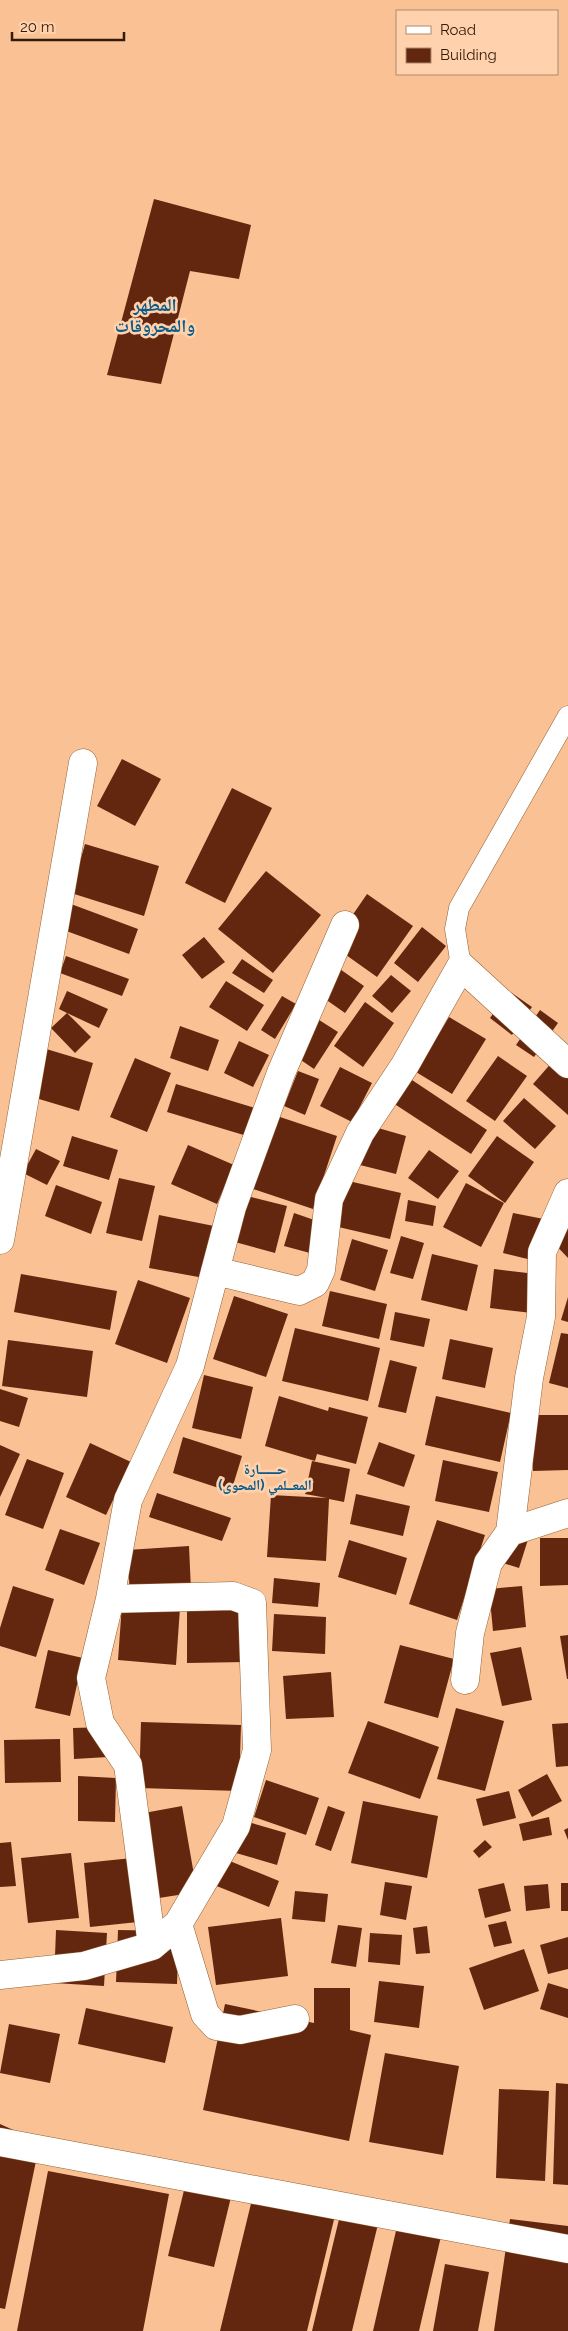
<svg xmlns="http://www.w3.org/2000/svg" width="568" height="2331" font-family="Raleway,'Noto Naskh Arabic',sans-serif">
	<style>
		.building { fill: #63270f }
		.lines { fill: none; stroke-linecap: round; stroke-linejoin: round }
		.lane-casing { stroke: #916034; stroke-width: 21 }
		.street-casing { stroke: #916034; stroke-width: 29 }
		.lane { stroke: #fff; stroke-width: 20 }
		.street { stroke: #fff; stroke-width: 28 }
		.labels { text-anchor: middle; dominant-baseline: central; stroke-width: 5; stroke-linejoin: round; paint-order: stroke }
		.neighbourhood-label { font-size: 14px; font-weight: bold; fill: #0a5a86; stroke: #ffd2ad }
		.district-label { font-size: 18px; font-weight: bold; fill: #0a5a86; stroke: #ffd2ad }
	</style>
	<rect width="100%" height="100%" fill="#fac294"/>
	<!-- building -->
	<path class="building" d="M154,199L251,225L239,279L190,271L161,384L107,375Z
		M122,759L161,779L135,826L97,806Z
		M232,788L272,808L225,903L185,883Z
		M85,844L159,866L144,916L71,893Z
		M266,871L321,915L273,973L218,929Z
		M367,894L413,926L377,977L332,945Z
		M71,904L138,929L129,954L61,929Z
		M422,927L446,946L418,982L394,963Z
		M204,937L225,962L202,979L182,955Z
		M66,956L129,979L122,996L60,973Z
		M242,959L273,980L264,993L232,973Z
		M337,967L364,986L345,1013L318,994Z
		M391,975L411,991L392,1013L372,996Z
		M226,981L264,1005L247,1031L209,1007Z
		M67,991L108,1009L99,1028L67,1013L91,1037L75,1053L51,1028L67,1013L59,1009Z
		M509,991L532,1007L512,1035L490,1018Z
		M282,996L296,1004L275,1039L261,1030Z
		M365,1002L394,1023L363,1067L334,1046Z
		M540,1010L558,1023L534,1057L516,1045Z
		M449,1017L486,1039L452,1094L416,1072Z
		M316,1018L338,1032L314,1069L292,1054Z
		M180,1026L219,1040L208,1071L170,1058Z
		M239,1041L269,1055L253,1087L224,1073Z
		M568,1044V1115L533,1084Z
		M43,1048L93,1063L79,1111L29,1096Z
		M498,1056L527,1076L495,1121L466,1101Z
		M135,1058L171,1073L147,1132L110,1117Z
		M340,1067L372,1083L352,1122L320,1106Z
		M298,1071L319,1079L305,1115L284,1106Z
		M409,1078L487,1130L471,1154L393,1103Z
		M176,1084L255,1108L247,1136L167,1112Z
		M524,1098L556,1126L535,1149L503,1121Z
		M271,1114L337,1136L313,1209L247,1187Z
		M371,1126L406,1136L396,1174L360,1165Z
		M72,1136L118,1150L109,1180L63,1166Z
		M497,1136L534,1162L505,1203L468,1176Z
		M188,1145L234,1165L217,1204L171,1184Z
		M36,1149L60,1161L47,1185L23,1173Z
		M429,1150L459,1171L438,1199L408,1178Z
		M119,1178L155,1186L142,1241L106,1233Z
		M344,1180L401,1193L390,1239L334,1226Z
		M466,1183L504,1203L481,1247L443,1227Z
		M56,1185L102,1202L91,1234L45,1216Z
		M247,1196L287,1206L275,1253L235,1242Z
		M408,1200L436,1206L433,1226L405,1221Z
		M294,1213L320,1222L310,1253L284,1246Z
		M513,1213L549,1220L540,1262L503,1253Z
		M159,1215L214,1226L204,1278L149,1268Z
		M568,1224V1258L551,1240Z
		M401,1236L424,1243L413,1279L390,1273Z
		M352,1239L388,1250L375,1291L340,1280Z
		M432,1254L478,1265L467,1311L421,1300Z
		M494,1269L536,1274L532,1313L490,1308Z
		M21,1274L117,1291L110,1330L14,1312Z
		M138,1280L190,1298L167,1363L115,1344Z
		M330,1291L387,1304L379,1339L322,1326Z
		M234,1296L288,1314L266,1377L213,1359Z
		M568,1297V1322L561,1320Z
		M395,1312L430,1319L424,1347L390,1340Z
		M295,1328L380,1348L368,1401L282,1381Z
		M561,1333L568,1334V1388L549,1383Z
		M450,1339L493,1348L485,1388L442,1379Z
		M8,1340L93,1351L87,1397L2,1386Z
		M390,1360L417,1367L406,1413L378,1407Z
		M204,1375L253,1387L241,1439L192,1428Z
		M0,1389L28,1398L19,1427L0,1421Z
		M279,1396L328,1411L329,1407L368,1417L356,1464L317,1454L315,1461L265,1446Z
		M436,1396L511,1413L500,1462L425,1445Z
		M533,1415H568V1470L533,1471Z
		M183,1437L242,1456L231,1492L173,1473Z
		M379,1442L415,1455L404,1487L367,1474Z
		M90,1443L131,1462L106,1515L66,1497Z
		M0,1445L20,1454L0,1497Z
		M27,1459L64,1473L43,1529L5,1515Z
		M443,1460L498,1472L489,1512L435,1501Z
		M312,1461L350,1469L344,1502L329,1499L326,1561L267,1557L271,1495L327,1498L305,1494Z
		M157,1493L231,1518L222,1541L149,1517Z
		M356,1494L410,1506L403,1536L350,1524Z
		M437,1520L485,1535L457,1620L409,1604Z
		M60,1529L100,1543L84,1585L45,1570Z
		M531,1530L519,1568L490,1559Z
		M540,1538H568V1585L540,1586Z
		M349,1540L407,1558L396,1595L338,1577Z
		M189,1546L191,1590L130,1594L127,1550Z
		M274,1578L320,1583L318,1607L272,1603Z
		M13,1586L54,1599L36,1657L0,1646V1628Z
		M522,1586L526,1627L493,1631L489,1589Z
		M122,1604L180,1608L176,1665L118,1660Z
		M187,1608H246V1662L187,1663Z
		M274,1614L326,1617L325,1654L272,1651Z
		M568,1635V1679H567L560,1636Z
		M400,1645L454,1659L438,1718L384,1703Z
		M521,1647L532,1700L502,1706L490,1653Z
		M48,1650L83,1658L70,1716L35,1708Z
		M331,1672L334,1717L286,1719L283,1676Z
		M456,1708L504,1721L485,1791L437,1779Z
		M368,1721L439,1747L420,1799L348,1773Z
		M141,1722L241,1725L239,1791L139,1788Z
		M568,1723V1766L556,1767L552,1724Z
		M107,1727L108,1757L74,1759L73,1728Z
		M60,1739L61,1782L5,1783L4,1740Z
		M547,1774L562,1801L532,1817L518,1790Z
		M78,1776L116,1778L115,1822L78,1821Z
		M266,1780L319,1798L306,1835L254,1817Z
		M509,1791L516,1818L483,1826L476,1799Z
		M363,1801L438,1816L427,1878L351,1863Z
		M182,1806L197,1892L159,1898L144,1813Z
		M328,1806L345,1812L331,1851L315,1845Z
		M549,1817L552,1835L523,1841L519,1824Z
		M245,1821L286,1833L277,1865L236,1853Z
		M568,1828V1840L564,1830Z
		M485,1840L492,1847L479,1858L473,1851Z
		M11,1842L16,1886L0,1887V1843Z
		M71,1853L79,1918L28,1923L21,1858Z
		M220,1857L279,1881L269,1907L209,1883Z
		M132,1858L138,1922L90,1927L84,1863Z
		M385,1882L412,1886L406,1920L380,1915Z
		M504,1883L511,1911L485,1918L478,1889Z
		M561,1883H568V1911H561Z
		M548,1884L550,1908L526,1911L524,1886Z
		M295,1891L328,1894L325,1922L292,1919Z
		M281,1918L288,1976L216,1985L208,1927Z
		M506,1921L512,1943L494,1947L488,1925Z
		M338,1925L362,1928L356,1967L331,1963Z
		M427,1926L430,1953L416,1954L413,1928Z
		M56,1930L107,1933L104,1986L54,1983Z
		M118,1930L179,1931L177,1984L116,1982Z
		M370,1933L402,1935L400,1965L368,1962Z
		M568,1937V1969L548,1974L540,1945Z
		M524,1949L539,1991L484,2010L469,1968Z
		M379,1981L424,1986L419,2028L374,2022Z
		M548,1983L568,1989V2018L540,2009Z
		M314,1988H350V2030L371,2035L349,2141L203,2110L225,2004L314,2023Z
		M86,2008L173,2027L165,2063L78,2044Z
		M9,2024L60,2034L50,2083L0,2073Z
		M385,2053L459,2066L443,2155L369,2142Z
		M556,2083L568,2084V2185L553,2184Z
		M499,2089L549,2091L545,2181L496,2178Z
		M0,2124L40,2142L5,2309L0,2308Z
		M48,2171L169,2194L143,2331H17Z
		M186,2182L232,2193L214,2267L168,2256Z
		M256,2183L338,2203L307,2331H220Z
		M341,2211L379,2220L352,2331H312Z
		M510,2219L568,2226V2331H494Z
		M398,2222L442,2232L419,2331H373Z
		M445,2264L489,2272L478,2331H433Z"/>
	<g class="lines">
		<defs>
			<path id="lane" d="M461,966L455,929L459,908L568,716"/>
			<path id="street" d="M0,1240L83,763
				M215,1271L299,1291L315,1283L321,1270L329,1199L360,1133L405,1065L461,966L568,1064
				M510,1532L568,1513
				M465,1680L470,1633L488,1563L510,1532L529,1378L541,1317L542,1252L568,1193
				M178,1924L205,2014L216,2026L240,2030L295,2019
				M152,1946L128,1765L100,1723L91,1678L110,1599L128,1500L190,1366L232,1207L281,1073L345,925
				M0,1975L84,1966L152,1946L178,1924L236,1826L257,1750L252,1603L233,1596L110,1599
				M0,2142L568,2249"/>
		</defs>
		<!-- lane casing -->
		<use href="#lane" class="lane-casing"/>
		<!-- street casing -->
		<use href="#street" class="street-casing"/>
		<!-- lane -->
		<use href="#lane" class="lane"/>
		<!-- street -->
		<use href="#street" class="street"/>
	</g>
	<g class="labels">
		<!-- neighbourhood labels -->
		<g class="neighbourhood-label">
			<text x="265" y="1469">حــــــارة<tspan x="265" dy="16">المعــلمي (المحوى)</tspan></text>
		</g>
		<!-- district labels -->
		<g class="district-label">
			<text x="155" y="304">المطهر<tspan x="155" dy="21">والمحروقات</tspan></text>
		</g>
	</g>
	<!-- legend -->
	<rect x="396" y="10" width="162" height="65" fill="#ffd2ad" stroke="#ad896c"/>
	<rect x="406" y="26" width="25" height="8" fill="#ffffff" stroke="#ad896c"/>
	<text x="440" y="35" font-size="15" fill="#311c0a">Road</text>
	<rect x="406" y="48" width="25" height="15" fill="#63270f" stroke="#ad896c"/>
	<text x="440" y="60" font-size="15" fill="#311c0a">Building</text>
	<!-- scale -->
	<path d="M12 32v8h112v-8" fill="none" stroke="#311c0a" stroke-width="2.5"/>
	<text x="20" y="32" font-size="15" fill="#311c0a" stroke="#ffd2ad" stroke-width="4" paint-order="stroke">20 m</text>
</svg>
